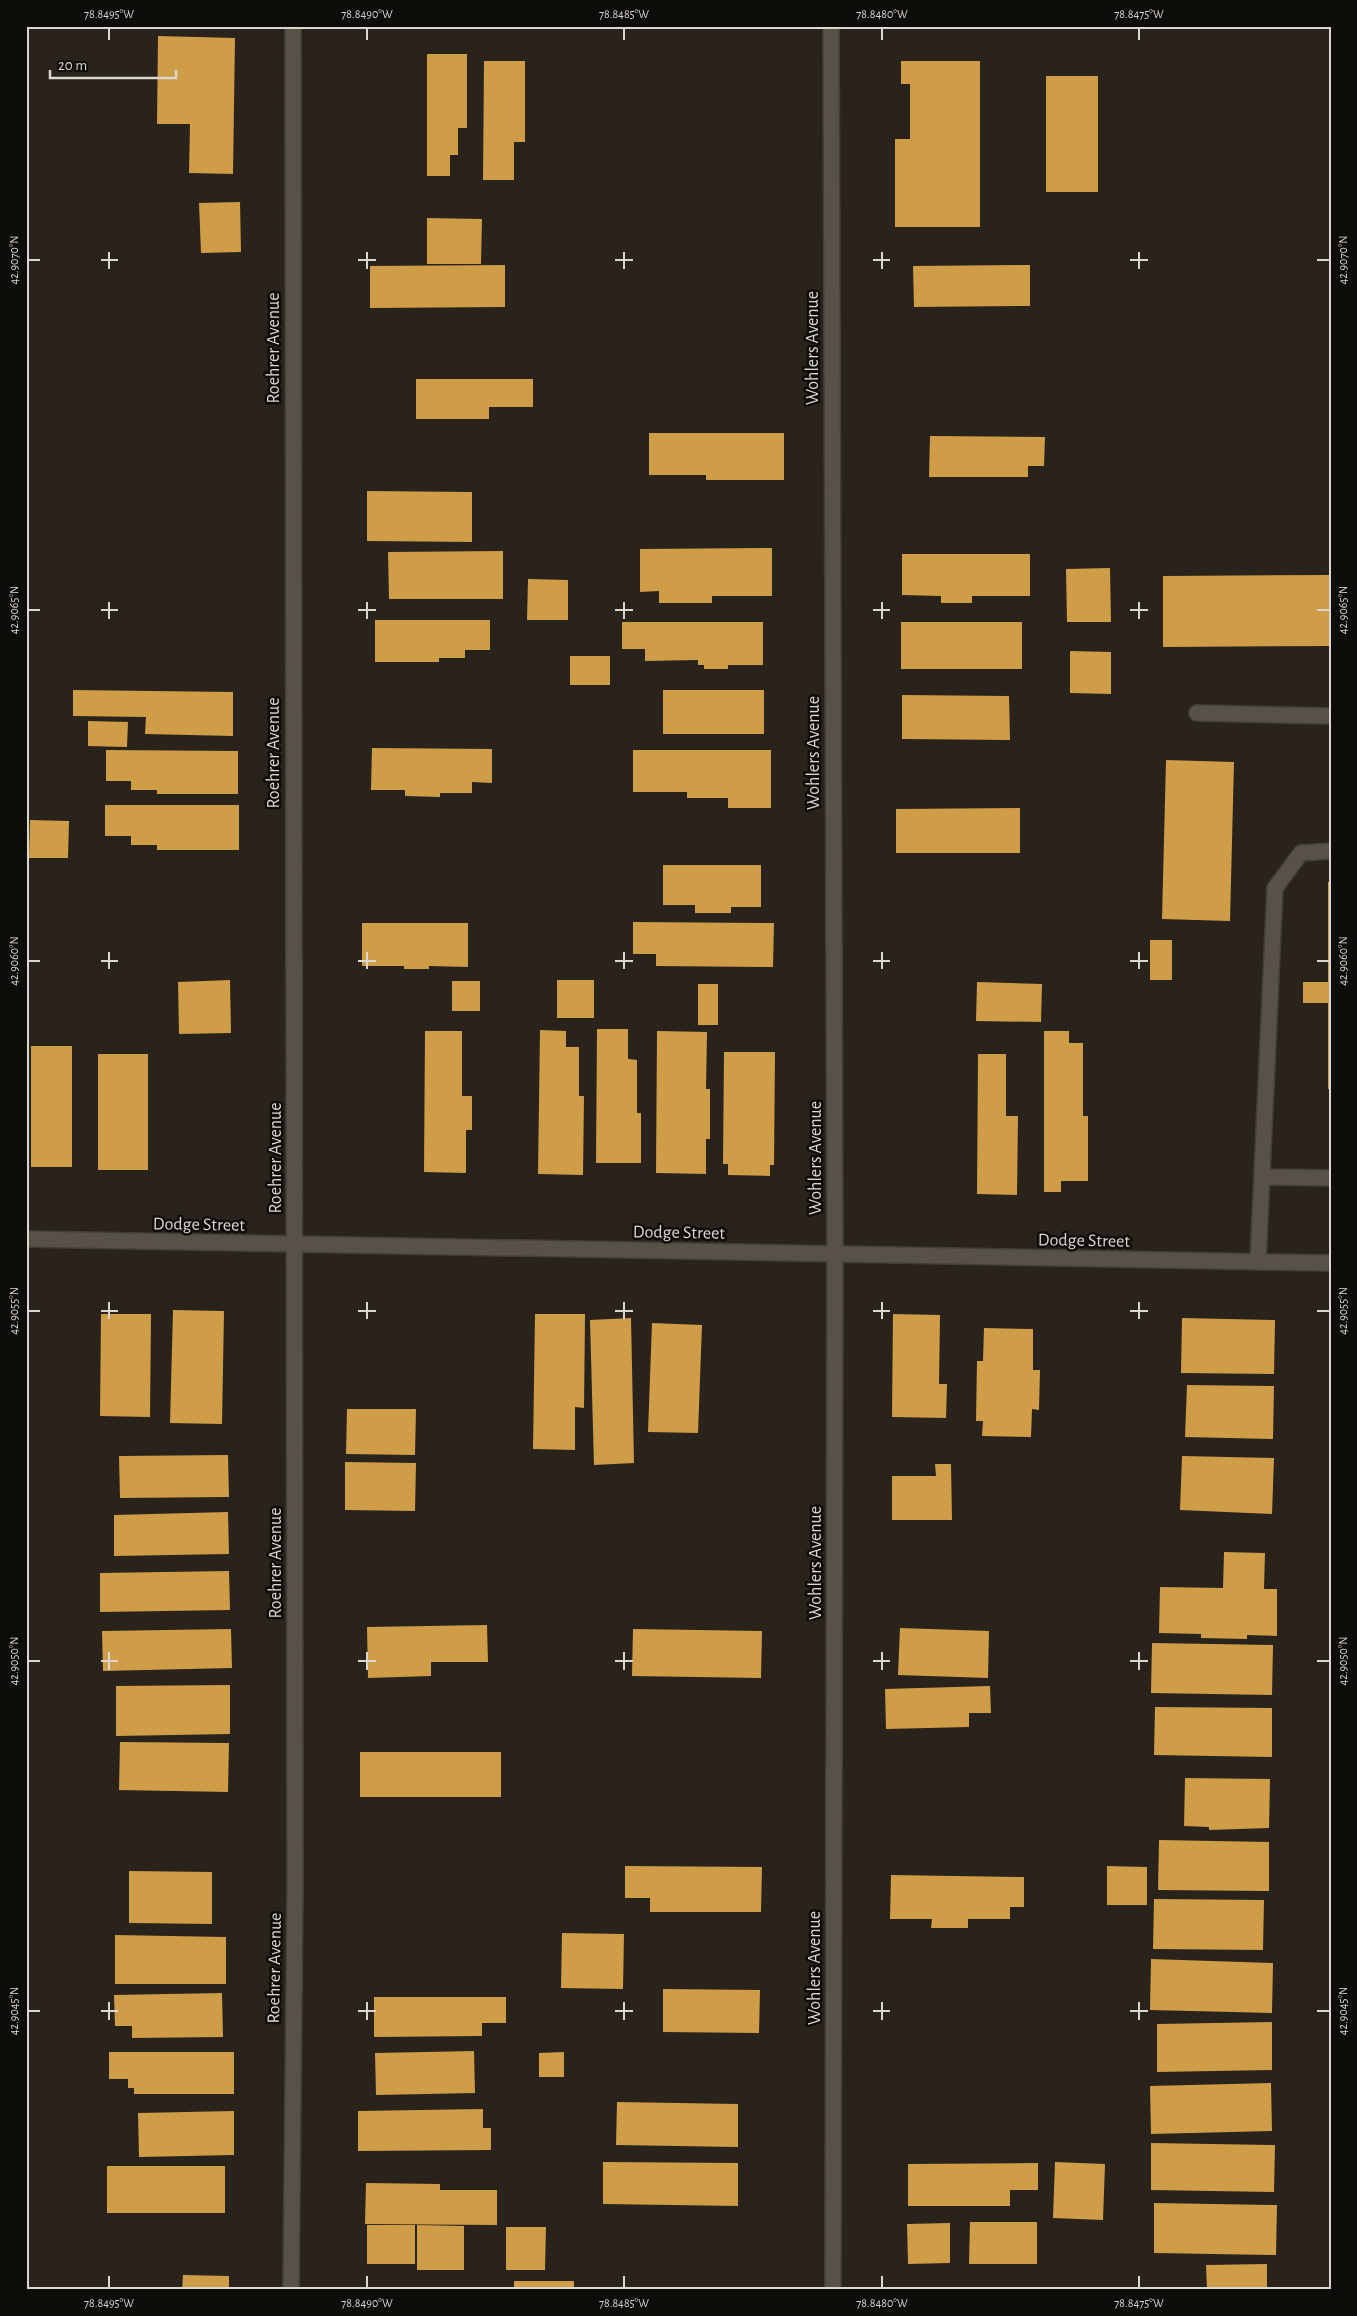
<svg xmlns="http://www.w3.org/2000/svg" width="1357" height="2316" font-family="'Alegreya Sans',sans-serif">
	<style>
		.building { fill: #cf9d47 }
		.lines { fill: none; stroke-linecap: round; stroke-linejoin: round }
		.minor-casing { stroke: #413d37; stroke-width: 18 }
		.minor { stroke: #575148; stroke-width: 15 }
		.ticks { fill: none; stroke: #dad7d1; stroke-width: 2 }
		.labels { text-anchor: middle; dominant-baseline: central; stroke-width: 5; stroke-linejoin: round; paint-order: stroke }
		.street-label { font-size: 18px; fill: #dad7d1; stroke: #0f0d09 }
		.neatline { fill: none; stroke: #dad7d1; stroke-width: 2 }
		.ticks-label { font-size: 12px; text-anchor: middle; fill: #dad7d1 }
	</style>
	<rect width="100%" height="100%" fill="#29231b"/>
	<!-- building -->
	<path class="building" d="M158,36L235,38L233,174L189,173L190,124H157Z
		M427,54H467V128H458V155H450V176H427Z
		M484,61H525V142H514V180H483Z
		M901,61H980V227H895V139H910V84H901Z
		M1046,76H1098V192H1046Z
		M240,202L241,252L201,253L199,203Z
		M427,218L482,219L481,264H427Z
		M505,265V307L370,308V266Z
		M1030,265V306L914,307L913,266Z
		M416,379H533V407H489V419H416Z
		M649,433H784V480H706V475H649Z
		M930,436L1045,437L1044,466H1028V477H929Z
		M367,491L472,492V542L367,541Z
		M772,548V596H712V603H659V591L640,592V549Z
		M503,551V599H389L388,552Z
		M902,554H1030V596H972V603H941V596L902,595Z
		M1110,568L1111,622H1067L1066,569Z
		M1331,575V646L1163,647V576Z
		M528,579L568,580V620H527Z
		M375,620H490V650H465V658H439V662H375Z
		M622,622H763V665H728V669H704V665H698V660L645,661V649H622Z
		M901,622H1022V669H901Z
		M1070,651L1111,652V694L1070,693Z
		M570,656H610V685H570Z
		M73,690L233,692V736L145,734L146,717L73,716Z
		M663,690H764V734H663Z
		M902,695L1009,696L1010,740L902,739Z
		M88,721L128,722L127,747L88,746Z
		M372,748L492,749V783L472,782V793H440V797L405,796V790H371Z
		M106,750L238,751V794H157V790H131V781H106Z
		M633,750H771V808H728V798H687V792H633Z
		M1166,760L1234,762L1230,921L1162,919Z
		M105,805H239V850H157V845H131V836H105Z
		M1020,808V853H896V809Z
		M30,820L69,821L68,858H29Z
		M663,865H761V907H731V913H695V905H663Z
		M1328,882H1331V1089H1328V1003H1303V982H1328Z
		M633,922L774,923L773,967L656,966V954H633Z
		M362,923H468V967L429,966V969H404V966H362Z
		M1150,940H1172V980H1150Z
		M230,980L231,1033L179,1034L178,982Z
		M557,980H594V1018H557Z
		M452,981H480V1011H452Z
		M977,982L1042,984L1041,1022L976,1021Z
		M698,984H718V1025H698Z
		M597,1029H628V1059L637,1060V1113H641V1163H596Z
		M540,1030L566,1031V1047H579V1096H584L583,1175L538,1174Z
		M425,1031H462V1096H472V1130H466V1173L424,1172Z
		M657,1031L707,1032L706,1089H710V1139H706V1174L656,1173Z
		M1044,1031H1069V1043H1083V1116H1088V1181H1061V1192H1044Z
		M31,1046H72V1167H31Z
		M724,1052H775L774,1165H770V1176L728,1175V1164H723Z
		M98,1054H148V1170H98Z
		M978,1054H1006V1116H1018L1017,1195L977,1194Z
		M173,1310L224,1311L222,1424L170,1423Z
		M101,1314H151L150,1417L100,1416Z
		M535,1314H585L584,1408L575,1407V1450L533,1449Z
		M893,1314L940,1315L939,1384H947L946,1418L892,1417Z
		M631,1318L634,1463L594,1465L590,1320Z
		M1182,1318L1275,1320L1274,1374L1181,1373Z
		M652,1323L702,1325L698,1433L648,1432Z
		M984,1328L1033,1329V1370H1040L1039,1410L1032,1409L1031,1437L982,1436L983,1421H976L977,1361H983Z
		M1187,1385L1274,1386L1273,1439L1185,1437Z
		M347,1409H416L415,1455L346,1454Z
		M228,1455L229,1497L120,1498L119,1456Z
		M1182,1456L1274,1458L1272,1514L1180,1510Z
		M345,1462L416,1463L415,1511L345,1510Z
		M935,1464H951L952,1520H892V1476H936Z
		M228,1512L229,1554L114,1556V1515Z
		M1224,1552L1265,1553L1264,1589H1277V1636L1247,1635V1639L1201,1638V1634L1159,1633L1160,1587L1223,1588Z
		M229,1571L230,1610L100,1612V1573Z
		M487,1625L488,1662H431V1676L368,1678L367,1627Z
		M900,1628L989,1631L988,1678L898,1675Z
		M231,1629L232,1668L103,1671L102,1631Z
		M633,1629L762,1631L761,1678L632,1676Z
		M1152,1643L1273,1645L1272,1695L1151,1693Z
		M230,1685V1734L116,1736V1686Z
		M990,1686L991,1713H969V1727L886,1729L885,1689Z
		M1155,1707L1272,1708V1757L1154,1755Z
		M120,1742L229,1743L228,1792L119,1790Z
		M360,1752H501V1797H360Z
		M1185,1778L1270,1779L1269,1828L1209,1830V1827L1184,1826Z
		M1159,1840L1269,1842V1891L1158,1890Z
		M625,1866L762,1867L761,1912H650V1898H625Z
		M1107,1866L1147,1867V1905H1107Z
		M129,1871L212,1872V1924L129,1923Z
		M891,1875L1024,1877V1907H1010V1919H968V1928H931L932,1919H890Z
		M1154,1899L1264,1900L1263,1950L1153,1949Z
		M562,1933L624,1934L623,1989L561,1988Z
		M115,1935L226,1937V1984H115Z
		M1151,1959L1273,1963L1272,2013L1150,2010Z
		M663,1989L760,1990L759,2033L663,2032Z
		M222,1993L223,2037L132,2038V2026H115L114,1995Z
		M374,1997H506V2023H482V2036L374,2037Z
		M1272,2022V2070L1157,2072V2024Z
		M474,2051L475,2093L376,2095L375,2053Z
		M109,2052H234V2094H134V2088H128V2079H109Z
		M564,2052V2077H539V2053Z
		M1271,2083L1272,2131L1151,2134L1150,2086Z
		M617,2102L738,2104V2147L616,2145Z
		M483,2109V2128H491V2150L358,2151V2111Z
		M234,2111V2155L139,2157L138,2113Z
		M1151,2143L1275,2145L1274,2192L1151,2190Z
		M603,2162L738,2163V2206L603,2204Z
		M1055,2162L1105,2164L1103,2220L1053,2218Z
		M1038,2163V2190H1010V2206H908V2164Z
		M107,2166H225V2213H107Z
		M366,2183L440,2184V2190H497V2225L365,2224Z
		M1154,2203L1277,2205L1276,2255L1154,2253Z
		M970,2222H1037V2264H969Z
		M950,2223V2263L908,2264L907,2224Z
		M367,2225H415V2264H367Z
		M417,2225L464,2226V2270H417Z
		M506,2227H546L545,2270H506Z
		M1267,2264V2290H1207L1206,2265Z
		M183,2275L229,2276V2290H182Z
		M514,2281H574V2290H514Z"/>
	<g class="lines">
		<defs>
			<path id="minor" d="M831,26L835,1255L833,2290
				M1197,713L1331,716
				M1262,1177L1331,1178
				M26,1239L1331,1263
				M1258,1262L1275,888L1301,853L1331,851
				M291,2290L295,1889L293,26"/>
		</defs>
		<!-- minor casing -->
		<use href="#minor" class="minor-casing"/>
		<!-- minor -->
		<use href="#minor" class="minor"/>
	</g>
	<!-- ticks -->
	<path class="ticks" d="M109,28V40M367,28V40M624,28V40M882,28V40M1139,28V40M109,252V269M367,252V269M624,252V269M882,252V269M1139,252V269M28,260H40M101,260H118M358,260H376M615,260H633M873,260H890M1130,260H1148M1317,260H1330M109,602V619M367,602V619M624,602V619M882,602V619M1139,602V619M28,610H40M101,610H118M358,610H376M615,610H633M873,610H890M1130,610H1148M1317,610H1330M109,952V969M367,952V969M624,952V969M882,952V969M1139,952V969M28,961H40M101,961H118M358,961H376M615,961H633M873,961H890M1130,961H1148M1317,961H1330M109,1302V1319M367,1302V1319M624,1302V1319M882,1302V1319M1139,1302V1319M28,1311H40M101,1311H118M358,1311H376M615,1311H633M873,1311H890M1130,1311H1148M1317,1311H1330M109,1652V1670M367,1652V1670M624,1652V1670M882,1652V1670M1139,1652V1670M28,1661H40M101,1661H118M358,1661H376M615,1661H633M873,1661H890M1130,1661H1148M1317,1661H1330M109,2002V2020M367,2002V2020M624,2002V2020M882,2002V2020M1139,2002V2020M28,2011H40M101,2011H118M358,2011H376M615,2011H633M873,2011H890M1130,2011H1148M1317,2011H1330M109,2276V2288M367,2276V2288M624,2276V2288M882,2276V2288M1139,2276V2288"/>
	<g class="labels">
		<!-- street labels -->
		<g class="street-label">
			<text transform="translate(274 348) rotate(-90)">Roehrer Avenue</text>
			<text transform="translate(813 348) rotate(-90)">Wohlers Avenue</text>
			<text transform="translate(274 753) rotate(-90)">Roehrer Avenue</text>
			<text transform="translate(814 753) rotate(-90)">Wohlers Avenue</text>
			<text transform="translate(276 1158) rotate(-90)">Roehrer Avenue</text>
			<text transform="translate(816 1158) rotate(-90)">Wohlers Avenue</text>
			<text transform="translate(199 1225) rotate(1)">Dodge Street</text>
			<text transform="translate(679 1233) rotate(1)">Dodge Street</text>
			<text transform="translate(1084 1241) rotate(1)">Dodge Street</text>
			<text transform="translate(276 1563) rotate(-90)">Roehrer Avenue</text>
			<text transform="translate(816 1563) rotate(-90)">Wohlers Avenue</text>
			<text transform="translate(275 1968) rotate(-89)">Roehrer Avenue</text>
			<text transform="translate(815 1968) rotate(-90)">Wohlers Avenue</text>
		</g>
	</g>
	<!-- border -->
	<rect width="1357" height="2316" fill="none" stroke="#0f0d09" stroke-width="55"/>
	<!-- scale -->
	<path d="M50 70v8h126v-8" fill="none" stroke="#dad7d1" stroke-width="2.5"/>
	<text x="58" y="70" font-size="15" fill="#dad7d1" stroke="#0f0d09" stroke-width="4" paint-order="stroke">20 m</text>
	<rect x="28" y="28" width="1302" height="2260" class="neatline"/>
	<g class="ticks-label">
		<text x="109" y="18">78.8495°W</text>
		<text x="367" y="18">78.8490°W</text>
		<text x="624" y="18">78.8485°W</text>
		<text x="882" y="18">78.8480°W</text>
		<text x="1139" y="18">78.8475°W</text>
		<text transform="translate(14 260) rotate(-90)" y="4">42.9070°N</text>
		<text transform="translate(1343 260) rotate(-90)" y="4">42.9070°N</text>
		<text transform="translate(14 610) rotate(-90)" y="4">42.9065°N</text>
		<text transform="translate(1343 610) rotate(-90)" y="4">42.9065°N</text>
		<text transform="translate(14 961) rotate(-90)" y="4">42.9060°N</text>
		<text transform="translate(1343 961) rotate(-90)" y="4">42.9060°N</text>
		<text transform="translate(14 1311) rotate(-90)" y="4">42.9055°N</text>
		<text transform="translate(1343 1311) rotate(-90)" y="4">42.9055°N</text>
		<text transform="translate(14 1661) rotate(-90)" y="4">42.9050°N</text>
		<text transform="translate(1343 1661) rotate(-90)" y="4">42.9050°N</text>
		<text transform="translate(14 2011) rotate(-90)" y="4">42.9045°N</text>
		<text transform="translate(1343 2011) rotate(-90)" y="4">42.9045°N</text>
		<text x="109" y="2307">78.8495°W</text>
		<text x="367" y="2307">78.8490°W</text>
		<text x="624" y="2307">78.8485°W</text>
		<text x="882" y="2307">78.8480°W</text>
		<text x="1139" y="2307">78.8475°W</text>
	</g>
</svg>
